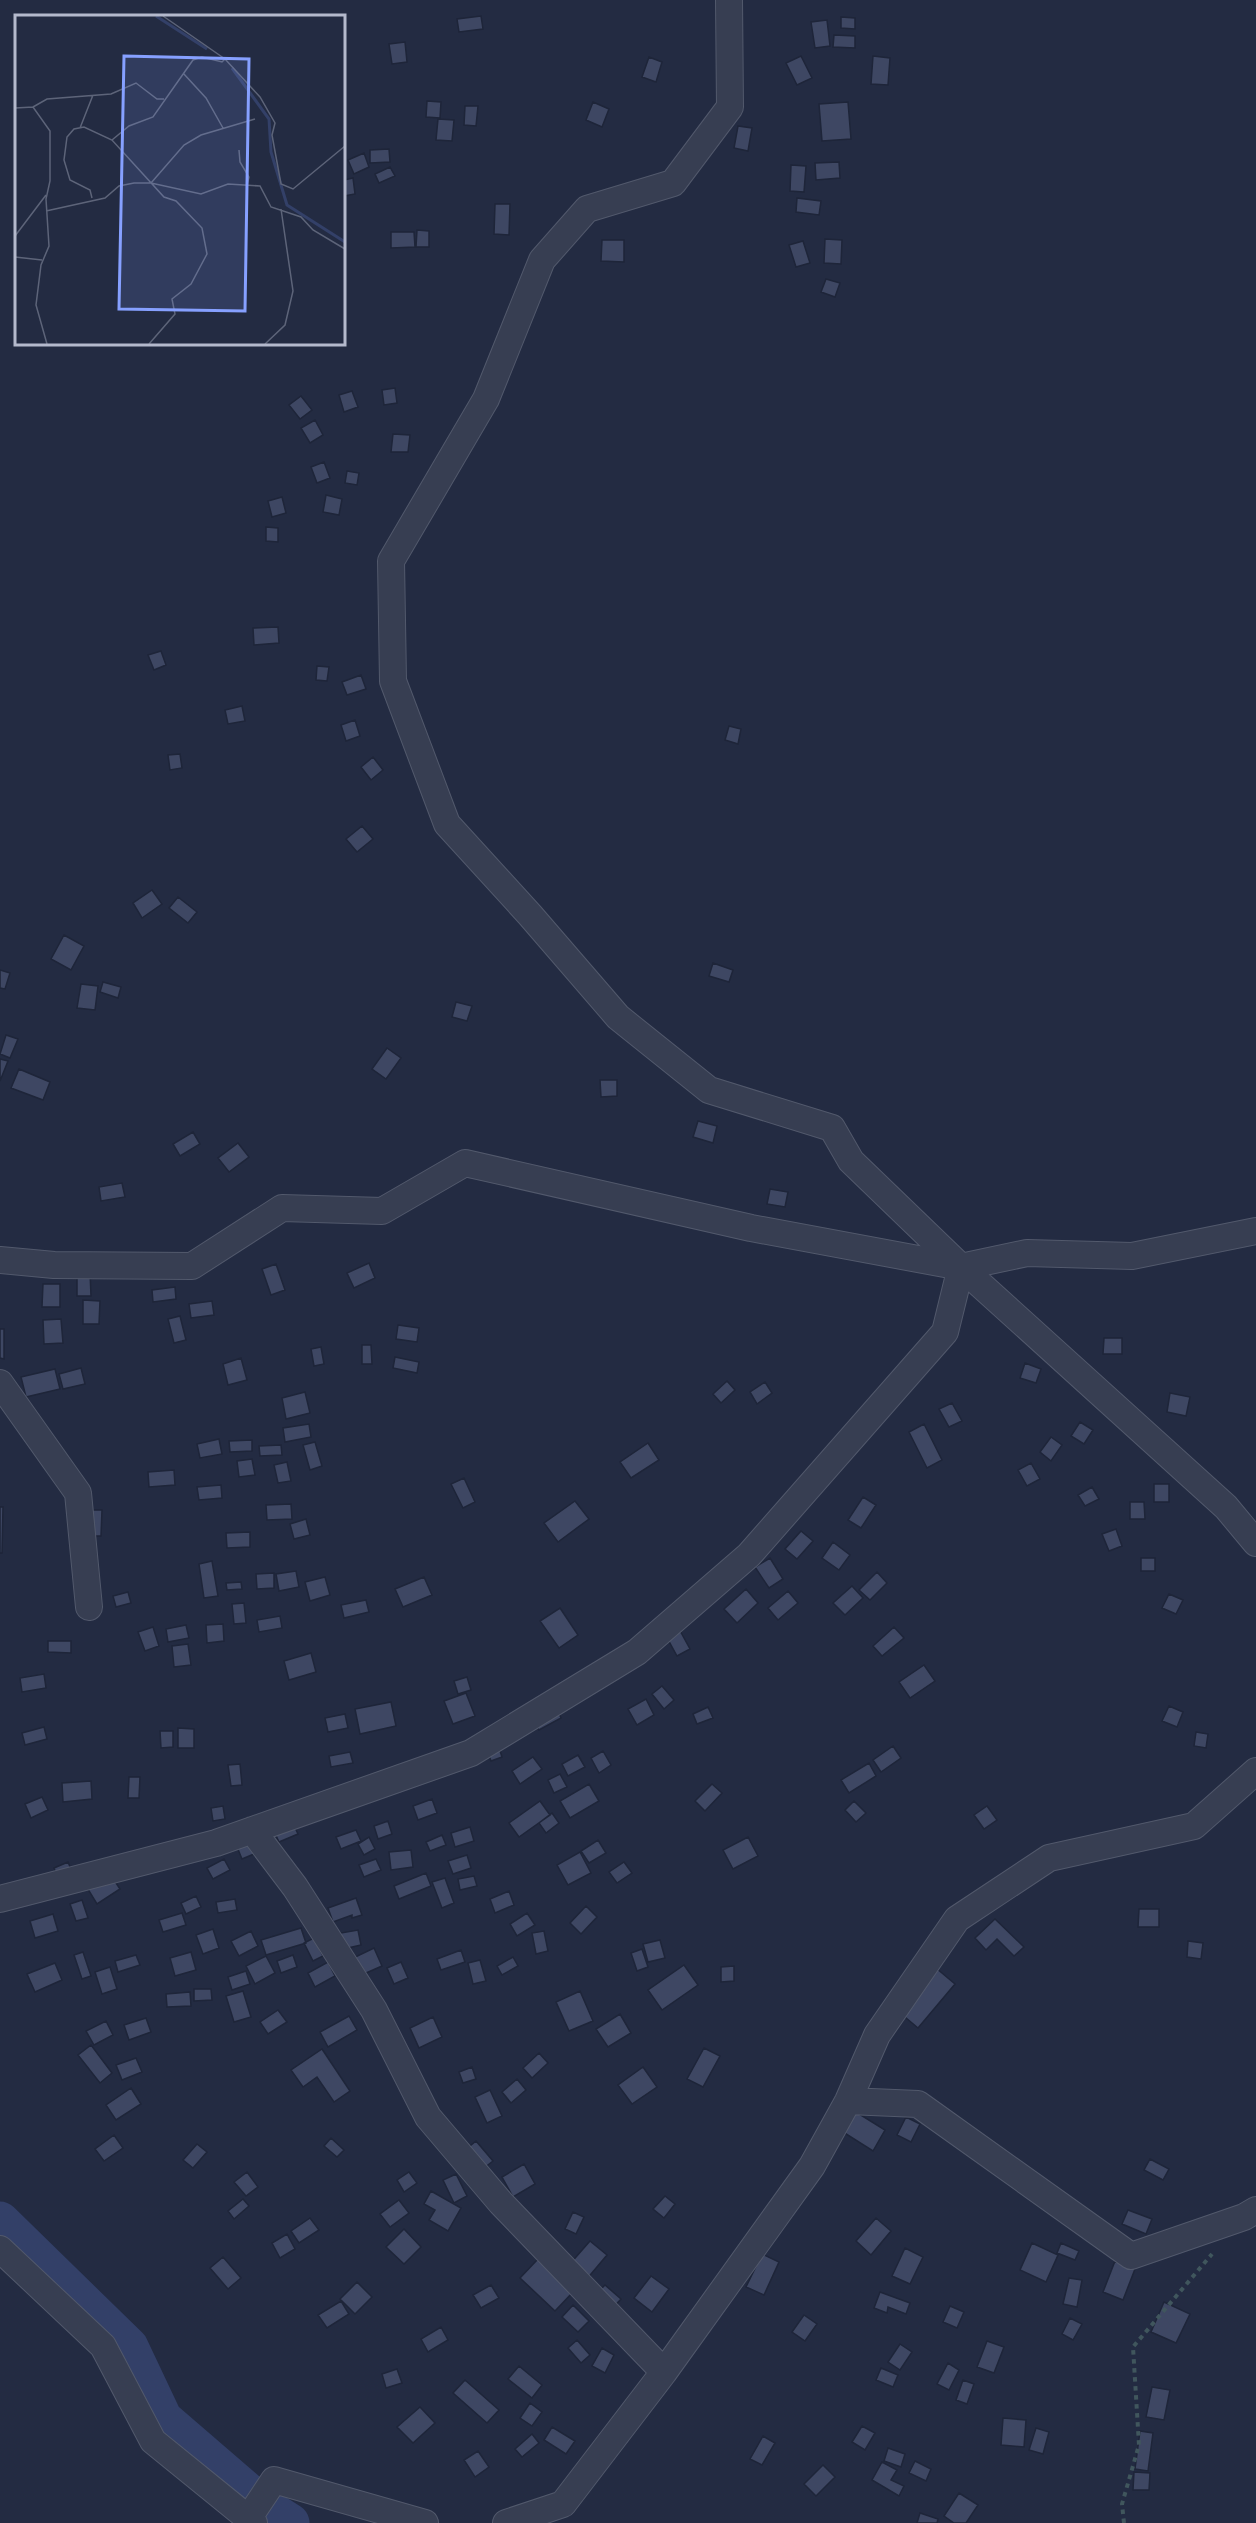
<svg xmlns="http://www.w3.org/2000/svg" width="1256" height="2523" font-family="Overpass,sans-serif">
	<style>
		.lines { fill: none; stroke-linecap: round; stroke-linejoin: round }
		.river { stroke: #334068; stroke-width: 39 }
		.building { fill: #3e4763; stroke: #1e2539; stroke-width: 1.5 }
		.street-casing { stroke: #52596c; stroke-width: 28 }
		.path { stroke: #40565d; stroke-width: 4; stroke-dasharray: 4.5 4.5; stroke-linecap: butt }
		.street { stroke: #373e52; stroke-width: 26 }
		.inset-river { fill: none; stroke: #334068; stroke-width: 3 }
		.inset-road { fill: none; stroke: #5d6479; stroke-width: 1.5 }
		.view { fill: #86a0ff; fill-opacity: 0.15; stroke: #86a0ff; stroke-width: 3 }
		.inset-edge { fill: none; stroke: #b4b9cc; stroke-width: 3 }
	</style>
	<rect width="100%" height="100%" fill="#232b42"/>
	<g class="lines">
		<!-- river -->
		<path class="river" d="M0,2221L129,2347L163,2419L265,2507L290,2523"/>
	</g>
	<!-- building -->
	<path class="building" d="M481,16L483,29L459,32L457,19Z
		M841,17L855,18V29L841,28Z
		M827,20L830,46L815,48L811,22Z
		M834,35L855,36V48L833,47Z
		M405,42L407,62L392,64L389,44Z
		M801,56L812,78L797,85L786,63Z
		M873,56L890,58L888,85L871,84Z
		M649,57L662,62L656,82L642,77Z
		M427,101L441,102L440,118L426,117Z
		M593,102L609,109L602,127L586,120Z
		M848,102L851,139L822,141L819,104Z
		M465,106H478L476,126L464,125Z
		M438,119L454,120L452,141L436,140Z
		M738,126L752,128L748,151L734,148Z
		M389,149L390,162L370,163V150Z
		M364,153L369,167L354,174L348,160Z
		M839,162L840,178L816,180L815,163Z
		M791,165L806,166L804,192L790,191Z
		M390,167L395,176L379,183L375,174Z
		M353,178L355,194L344,196V180Z
		M797,198L821,201L819,215L796,212Z
		M495,204H510L509,235L494,234Z
		M417,230L429,231V247H416Z
		M391,232H414L415,247L391,248Z
		M825,239L842,240L841,264L824,263Z
		M602,240H624V262L601,261Z
		M803,241L810,263L796,267L789,245Z
		M826,279L840,283L835,297L821,292Z
		M395,388L397,403L384,405L382,390Z
		M352,391L358,407L344,412L339,395Z
		M301,396L312,410L300,419L289,405Z
		M315,420L323,435L310,443L301,428Z
		M393,434L410,435L408,452H391Z
		M324,462L330,478L317,483L311,467Z
		M347,471L359,473L357,485L345,483Z
		M326,495L342,499L339,515L323,512Z
		M282,497L286,513L272,517L268,501Z
		M266,527L278,528V542L266,541Z
		M278,627L279,643L254,645L253,628Z
		M161,651L166,665L154,670L148,655Z
		M317,666L329,667L327,681L316,680Z
		M361,675L366,689L347,695L342,682Z
		M242,706L245,721L228,724L225,710Z
		M355,720L360,736L346,741L341,725Z
		M729,726L741,729L738,744L725,740Z
		M180,754L182,768L170,770L168,755Z
		M373,757L383,770L371,780L361,767Z
		M362,826L373,839L357,852L346,839Z
		M152,890L162,904L142,918L133,903Z
		M178,897L197,912L188,923L169,908Z
		M64,935L84,946L71,970L51,959Z
		M713,963L733,970L729,982L709,976Z
		M0,970L10,973L5,989L0,988Z
		M103,982L121,987L118,998L100,992Z
		M81,984L98,986L95,1010L77,1008Z
		M456,1002L472,1006L467,1021L452,1017Z
		M6,1035L18,1039L10,1058L0,1054Z
		M387,1048L401,1058L386,1079L372,1069Z
		M0,1059L8,1061L0,1081Z
		M19,1069L50,1082L43,1100L11,1088Z
		M600,1080H617V1096L601,1097Z
		M698,1121L717,1126L713,1143L693,1137Z
		M193,1132L200,1144L180,1156L173,1144Z
		M238,1143L249,1157L229,1172L218,1158Z
		M122,1183L125,1197L101,1201L99,1187Z
		M770,1189L788,1192L785,1207L767,1204Z
		M369,1263L375,1278L354,1288L347,1273Z
		M276,1264L285,1290L271,1295L262,1269Z
		M77,1272H90L91,1296H77Z
		M43,1284H60V1307H42Z
		M175,1287L176,1299L153,1302L152,1290Z
		M83,1300L100,1301L99,1324H83Z
		M212,1301L214,1315L191,1318L189,1304Z
		M180,1316L186,1340L174,1343L168,1319Z
		M61,1319L63,1343L44,1344L43,1320Z
		M398,1325L419,1328L417,1342L396,1339Z
		M0,1329H4V1359L0,1358Z
		M1104,1338H1122V1354H1103Z
		M362,1345H371L372,1364H362Z
		M321,1347L324,1364L314,1366L311,1349Z
		M395,1357L419,1362L417,1373L393,1368Z
		M241,1358L247,1380L228,1385L223,1364Z
		M1025,1363L1041,1369L1036,1383L1020,1378Z
		M81,1368L85,1384L63,1389L59,1374Z
		M55,1369L60,1389L26,1397L21,1377Z
		M727,1381L735,1390L721,1403L713,1394Z
		M765,1382L772,1393L757,1404L750,1392Z
		M305,1392L310,1413L286,1419L282,1398Z
		M1170,1393L1190,1397L1186,1416L1167,1412Z
		M952,1403L962,1421L949,1427L939,1409Z
		M1080,1422L1093,1430L1084,1444L1071,1436Z
		M309,1424L311,1437L285,1442L283,1428Z
		M924,1424L942,1460L927,1468L909,1432Z
		M1051,1437L1062,1445L1051,1461L1040,1452Z
		M219,1439L222,1454L200,1458L197,1444Z
		M252,1440V1451L230,1452L229,1441Z
		M315,1442L322,1466L310,1470L303,1445Z
		M648,1443L659,1460L631,1478L620,1462Z
		M281,1445L282,1455L260,1456L259,1446Z
		M252,1459L255,1475L239,1477L237,1461Z
		M287,1462L291,1481L278,1483L274,1465Z
		M1031,1463L1040,1479L1027,1486L1018,1470Z
		M174,1470L175,1485L149,1487L148,1472Z
		M464,1478L475,1502L463,1508L451,1484Z
		M1154,1484H1169V1502H1154Z
		M221,1485L222,1498L199,1500L197,1487Z
		M1092,1487L1099,1499L1085,1506L1078,1495Z
		M863,1497L876,1505L861,1528L848,1520Z
		M575,1501L589,1519L558,1542L544,1523Z
		M1130,1502H1144L1145,1519H1130Z
		M291,1504L292,1519L267,1520L266,1505Z
		M0,1507H3L2,1553H0Z
		M83,1510H102L101,1536H83Z
		M306,1519L310,1535L294,1539L290,1524Z
		M1116,1529L1122,1546L1109,1551L1102,1534Z
		M801,1531L813,1541L797,1559L785,1549Z
		M250,1532V1547L227,1548L226,1533Z
		M833,1542L850,1555L839,1570L822,1558Z
		M770,1558L783,1579L769,1588L755,1567Z
		M1141,1558H1155V1571H1141Z
		M212,1561L218,1596L204,1598L199,1564Z
		M296,1571L299,1587L279,1591L276,1574Z
		M877,1572L887,1583L870,1600L859,1590Z
		M274,1573V1588L257,1589L256,1574Z
		M325,1577L330,1595L310,1601L305,1582Z
		M424,1577L432,1595L403,1607L395,1589Z
		M241,1582L242,1589L227,1590L226,1583Z
		M852,1586L863,1598L845,1615L833,1603Z
		M746,1589L758,1603L737,1623L724,1609Z
		M788,1591L798,1603L778,1620L768,1608Z
		M128,1592L131,1603L116,1607L113,1596Z
		M1169,1594L1183,1600L1176,1614L1162,1608Z
		M366,1600L369,1612L344,1618L341,1605Z
		M244,1603L246,1623L234,1624L232,1604Z
		M560,1608L578,1635L559,1648L540,1621Z
		M280,1616L282,1628L259,1632L257,1620Z
		M223,1624L224,1641L207,1643L206,1625Z
		M186,1625L189,1638L168,1642L166,1629Z
		M153,1627L159,1646L145,1651L138,1632Z
		M678,1627L690,1649L677,1656L665,1634Z
		M894,1627L904,1638L882,1656L873,1646Z
		M48,1641H71V1653L48,1652Z
		M188,1644L191,1665L174,1667L172,1646Z
		M311,1653L316,1672L289,1680L284,1661Z
		M924,1665L935,1681L910,1698L899,1682Z
		M44,1674L46,1688L22,1692L20,1678Z
		M467,1677L471,1690L458,1694L454,1681Z
		M662,1686L674,1700L664,1709L652,1694Z
		M466,1693L475,1716L453,1724L444,1701Z
		M646,1699L654,1715L637,1725L628,1709Z
		M391,1702L396,1726L360,1734L355,1709Z
		M554,1702L561,1718L539,1730L531,1714Z
		M1169,1706L1183,1712L1177,1727L1162,1721Z
		M708,1707L713,1718L697,1724L693,1714Z
		M345,1714L348,1728L328,1732L325,1718Z
		M44,1727L47,1739L25,1745L22,1733Z
		M178,1728L194,1729V1748H178Z
		M160,1731H173V1747L161,1748Z
		M1196,1732L1208,1734L1206,1748L1194,1746Z
		M495,1735L502,1757L491,1761L483,1739Z
		M893,1746L901,1758L881,1772L873,1760Z
		M603,1751L611,1765L599,1773L591,1758Z
		M350,1752L353,1763L331,1767L329,1756Z
		M578,1755L585,1767L568,1776L562,1764Z
		M533,1757L542,1769L520,1784L512,1771Z
		M869,1763L876,1776L849,1793L841,1780Z
		M240,1764L242,1785L231,1786L228,1765Z
		M560,1774L567,1787L554,1793L548,1780Z
		M129,1777H140L139,1798H128Z
		M91,1781L92,1799L63,1802L62,1783Z
		M589,1784L599,1801L570,1818L560,1801Z
		M712,1784L722,1793L705,1811L695,1801Z
		M42,1797L48,1810L31,1818L25,1804Z
		M432,1799L437,1813L418,1820L413,1806Z
		M540,1801L550,1815L519,1837L509,1823Z
		M854,1801L866,1813L856,1822L845,1810Z
		M223,1806L225,1819L213,1821L211,1808Z
		M987,1806L997,1820L984,1829L974,1815Z
		M552,1813L559,1823L546,1833L539,1823Z
		M292,1821L298,1834L279,1842L273,1829Z
		M388,1821L392,1834L378,1839L374,1826Z
		M470,1827L474,1841L455,1847L451,1833Z
		M356,1830L361,1841L341,1849L336,1837Z
		M442,1835L446,1845L430,1851L426,1842Z
		M247,1837L254,1854L242,1859L235,1842Z
		M369,1837L375,1849L364,1855L358,1844Z
		M748,1837L758,1856L733,1869L723,1850Z
		M598,1840L606,1853L589,1863L581,1851Z
		M411,1850L413,1867L391,1870L389,1852Z
		M580,1852L591,1873L568,1885L557,1865Z
		M467,1855L471,1868L453,1874L448,1861Z
		M224,1859L230,1870L213,1879L207,1868Z
		M376,1859L381,1870L364,1877L359,1865Z
		M68,1862L73,1874L58,1879L54,1868Z
		M624,1862L632,1873L617,1883L609,1872Z
		M109,1872L120,1889L97,1904L86,1886Z
		M426,1873L431,1886L399,1899L394,1886Z
		M474,1876L477,1886L460,1890L458,1879Z
		M445,1878L454,1903L442,1908L432,1882Z
		M509,1891L514,1905L495,1913L490,1899Z
		M196,1896L201,1907L186,1914L181,1903Z
		M356,1898L362,1915L352,1918V1915L333,1922L328,1908Z
		M235,1899L237,1910L218,1913L216,1902Z
		M82,1900L88,1918L76,1921L70,1904Z
		M586,1906L597,1917L581,1934L570,1923Z
		M1139,1909H1159V1927H1138Z
		M182,1913L186,1925L163,1932L159,1920Z
		M527,1913L535,1925L517,1936L510,1924Z
		M53,1914L58,1931L35,1938L30,1921Z
		M995,1919L1024,1947L1014,1956L997,1939L986,1950L975,1938Z
		M301,1928L306,1943L266,1955L261,1940Z
		M213,1929L219,1948L203,1954L196,1935Z
		M358,1930L361,1945L339,1950L335,1934Z
		M251,1931L258,1946L239,1956L231,1941Z
		M544,1931L548,1951L536,1954L532,1933Z
		M314,1938L323,1956L313,1961L304,1943Z
		M660,1940L665,1958L648,1962L643,1944Z
		M1188,1941L1203,1943L1201,1959L1187,1957Z
		M374,1948L382,1966L357,1977L349,1960Z
		M642,1949L648,1967L637,1971L631,1953Z
		M461,1950L465,1962L441,1970L437,1959Z
		M83,1952L91,1976L82,1979L74,1955Z
		M191,1952L196,1970L175,1976L170,1958Z
		M136,1955L140,1965L118,1972L115,1961Z
		M293,1955L297,1967L281,1973L277,1961Z
		M266,1956L275,1973L255,1984L246,1966Z
		M513,1957L518,1966L502,1975L497,1966Z
		M480,1960L486,1981L473,1984L468,1963Z
		M328,1962L335,1976L315,1987L308,1973Z
		M401,1962L408,1978L394,1984L387,1968Z
		M55,1963L62,1980L35,1992L27,1974Z
		M684,1965L698,1985L662,2010L648,1990Z
		M734,1966V1981L721,1982V1967Z
		M110,1967L117,1989L102,1994L95,1972Z
		M936,1968L955,1984L918,2028L899,2012Z
		M246,1971L250,1984L232,1990L228,1977Z
		M194,1989H211L212,2000L194,2001Z
		M243,1991L251,2017L234,2022L226,1996Z
		M580,1991L593,2021L569,2031L556,2002Z
		M190,1992L191,2006L167,2007L166,1994Z
		M278,2010L287,2022L268,2034L260,2022Z
		M620,2014L631,2033L608,2047L596,2029Z
		M349,2016L357,2030L328,2047L320,2032Z
		M433,2017L442,2037L419,2048L410,2028Z
		M146,2018L151,2032L129,2040L124,2025Z
		M106,2021L113,2035L94,2045L86,2031Z
		M91,2045L112,2073L100,2083L78,2055Z
		M704,2048L720,2056L703,2087L687,2079Z
		M322,2049L350,2091L334,2102L317,2077L303,2087L291,2070Z
		M539,2053L548,2063L532,2078L523,2068Z
		M136,2058L142,2072L122,2080L116,2065Z
		M472,2067L476,2079L463,2083L459,2072Z
		M643,2067L657,2087L632,2104L618,2085Z
		M517,2079L526,2090L511,2103L502,2092Z
		M131,2088L141,2104L116,2120L106,2105Z
		M490,2090L502,2116L487,2123L475,2097Z
		M856,2112L885,2130L873,2151L843,2132Z
		M906,2117L920,2124L911,2142L897,2135Z
		M114,2135L123,2148L104,2161L95,2149Z
		M331,2138L344,2150L337,2157L324,2146Z
		M476,2141L493,2161L475,2175L459,2155Z
		M197,2144L207,2152L193,2168L183,2160Z
		M1150,2159L1169,2169L1163,2180L1144,2170Z
		M524,2164L535,2184L513,2197L502,2177Z
		M247,2172L258,2187L246,2196L234,2182Z
		M409,2172L417,2183L404,2192L397,2180Z
		M456,2174L467,2196L454,2203L443,2180Z
		M431,2191L461,2208L448,2231L429,2220L435,2210L424,2204Z
		M665,2196L675,2204L664,2218L653,2209Z
		M243,2199L249,2206L234,2219L228,2211Z
		M399,2200L409,2213L390,2227L380,2214Z
		M1128,2210L1152,2219L1146,2234L1122,2224Z
		M573,2212L584,2217L576,2234L565,2229Z
		M310,2218L319,2230L299,2243L291,2231Z
		M876,2218L891,2231L871,2255L856,2241Z
		M404,2229L421,2247L404,2264L386,2247Z
		M287,2234L295,2249L280,2258L272,2243Z
		M590,2241L607,2255L586,2280L569,2265Z
		M1032,2243L1058,2255L1046,2282L1020,2270Z
		M1061,2243L1079,2251L1075,2260L1057,2253Z
		M905,2248L923,2257L910,2284L892,2276Z
		M762,2254L779,2262L764,2295L746,2287Z
		M223,2257L241,2278L228,2289L210,2268Z
		M538,2259L573,2292L555,2311L520,2278Z
		M1115,2261L1135,2269L1123,2300L1103,2292Z
		M651,2276L669,2289L652,2312L634,2298Z
		M1069,2278L1082,2280L1077,2307L1063,2304Z
		M357,2282L372,2297L355,2314L340,2299Z
		M491,2285L499,2298L481,2308L473,2295Z
		M605,2285L621,2299L608,2313L592,2298Z
		M880,2292L910,2303L906,2314L888,2307L887,2313L874,2308Z
		M341,2301L349,2314L327,2328L318,2315Z
		M1164,2302L1190,2314L1176,2343L1151,2332Z
		M573,2305L589,2321L578,2332L562,2317Z
		M950,2306L964,2312L957,2328L943,2322Z
		M804,2315L817,2324L805,2341L792,2332Z
		M1070,2318L1082,2324L1073,2340L1062,2334Z
		M441,2327L448,2340L428,2352L421,2339Z
		M577,2340L590,2355L581,2363L568,2348Z
		M987,2341L1004,2347L994,2373L977,2367Z
		M900,2344L912,2352L900,2370L888,2362Z
		M602,2348L614,2355L605,2373L592,2366Z
		M948,2363L959,2370L949,2390L937,2384Z
		M519,2366L542,2385L532,2398L508,2379Z
		M881,2368L898,2375L893,2387L876,2380Z
		M397,2369L402,2383L386,2388L382,2374Z
		M465,2380L499,2410L487,2423L453,2393Z
		M963,2380L974,2384L967,2404L956,2400Z
		M1152,2387L1170,2390L1164,2420L1146,2417Z
		M530,2403L542,2412L532,2426L520,2418Z
		M420,2407L435,2423L413,2443L397,2427Z
		M1003,2418L1026,2420L1024,2447L1001,2445Z
		M862,2426L875,2433L865,2450L852,2442Z
		M552,2427L575,2441L566,2454L544,2440Z
		M1036,2428L1049,2432L1043,2454L1029,2450Z
		M1140,2431L1153,2433L1148,2471L1135,2469Z
		M532,2434L539,2443L522,2457L515,2449Z
		M763,2436L775,2443L762,2465L750,2459Z
		M888,2448L905,2454L901,2467L884,2461Z
		M478,2451L489,2467L475,2477L464,2460Z
		M915,2461L931,2469L926,2481L909,2473Z
		M882,2462L897,2470L891,2480L904,2486L899,2496L872,2480Z
		M823,2465L835,2477L816,2496L804,2484Z
		M1134,2472L1150,2473L1149,2490H1133Z
		M959,2493L978,2505L966,2523H954L944,2516Z
		M920,2513L938,2519L937,2523H917Z"/>
	<g class="lines">
		<defs>
			<path id="street" d="M729,0L730,107L673,183L587,209L542,260L486,399L391,561L393,681L447,824L530,915L618,1017L709,1090L832,1128L851,1161L961,1267L1226,1507L1256,1543
				M0,1260L54,1265L192,1266L282,1208L382,1211L465,1163L751,1228L961,1267L1027,1253L1132,1256L1256,1231
				M0,1383L78,1493L89,1607
				M252,1830L295,1887L374,2010L428,2117L501,2203L664,2372
				M0,1899L216,1843L471,1753L637,1652L749,1555L945,1332L961,1267
				M848,2101L918,2104L1131,2256L1244,2217L1256,2210
				M0,2249L103,2346L153,2441L254,2523
				M248,2519L274,2480L425,2523
				M506,2523L563,2504L664,2372L812,2166L848,2101L877,2035L957,1919L1049,1858L1194,1826L1256,1771"/>
		</defs>
		<!-- street casing -->
		<use href="#street" class="street-casing"/>
		<!-- path -->
		<path class="path" d="M1124,2523L1122,2504L1139,2445L1133,2347L1212,2254"/>
		<!-- street -->
		<use href="#street" class="street"/>
	</g>
	<!-- overview -->
	<g transform="translate(15 15)">
		<rect width="330" height="330" fill="#232b42"/>
		<path class="inset-river" d="M141,1L192,34M217,53L254,104L256,137L272,190L330,227"/>
		<path class="inset-road" d="M148,1L210,44L245,82L260,108L257,120L266,169L278,174L330,131M168,58L191,83L208,113M18,92L32,84L96,79L121,68L142,84H149M0,93L18,92L35,116V166L31,184L34,231L26,250L21,290L32,329M65,113L78,80M97,125L114,111L138,102L178,45L187,42L207,47L210,44M224,135L225,147L234,162L232,170M136,168L169,130L186,120L240,104M77,183L75,175L55,165L49,145L52,122L59,114L69,112L97,125L149,182L161,186L187,213L192,239L176,269L157,284L160,299L134,329M31,196L90,183L104,171L119,168H136L186,179L213,169L245,171L256,192L286,202L298,215L330,234M0,221L31,180M0,242L27,245M250,329L270,310L278,276L266,194"/>
		<path class="view" d="M109,41L234,44L230,296L104,294Z"/>
		<rect width="330" height="330" class="inset-edge"/>
	</g>
</svg>
